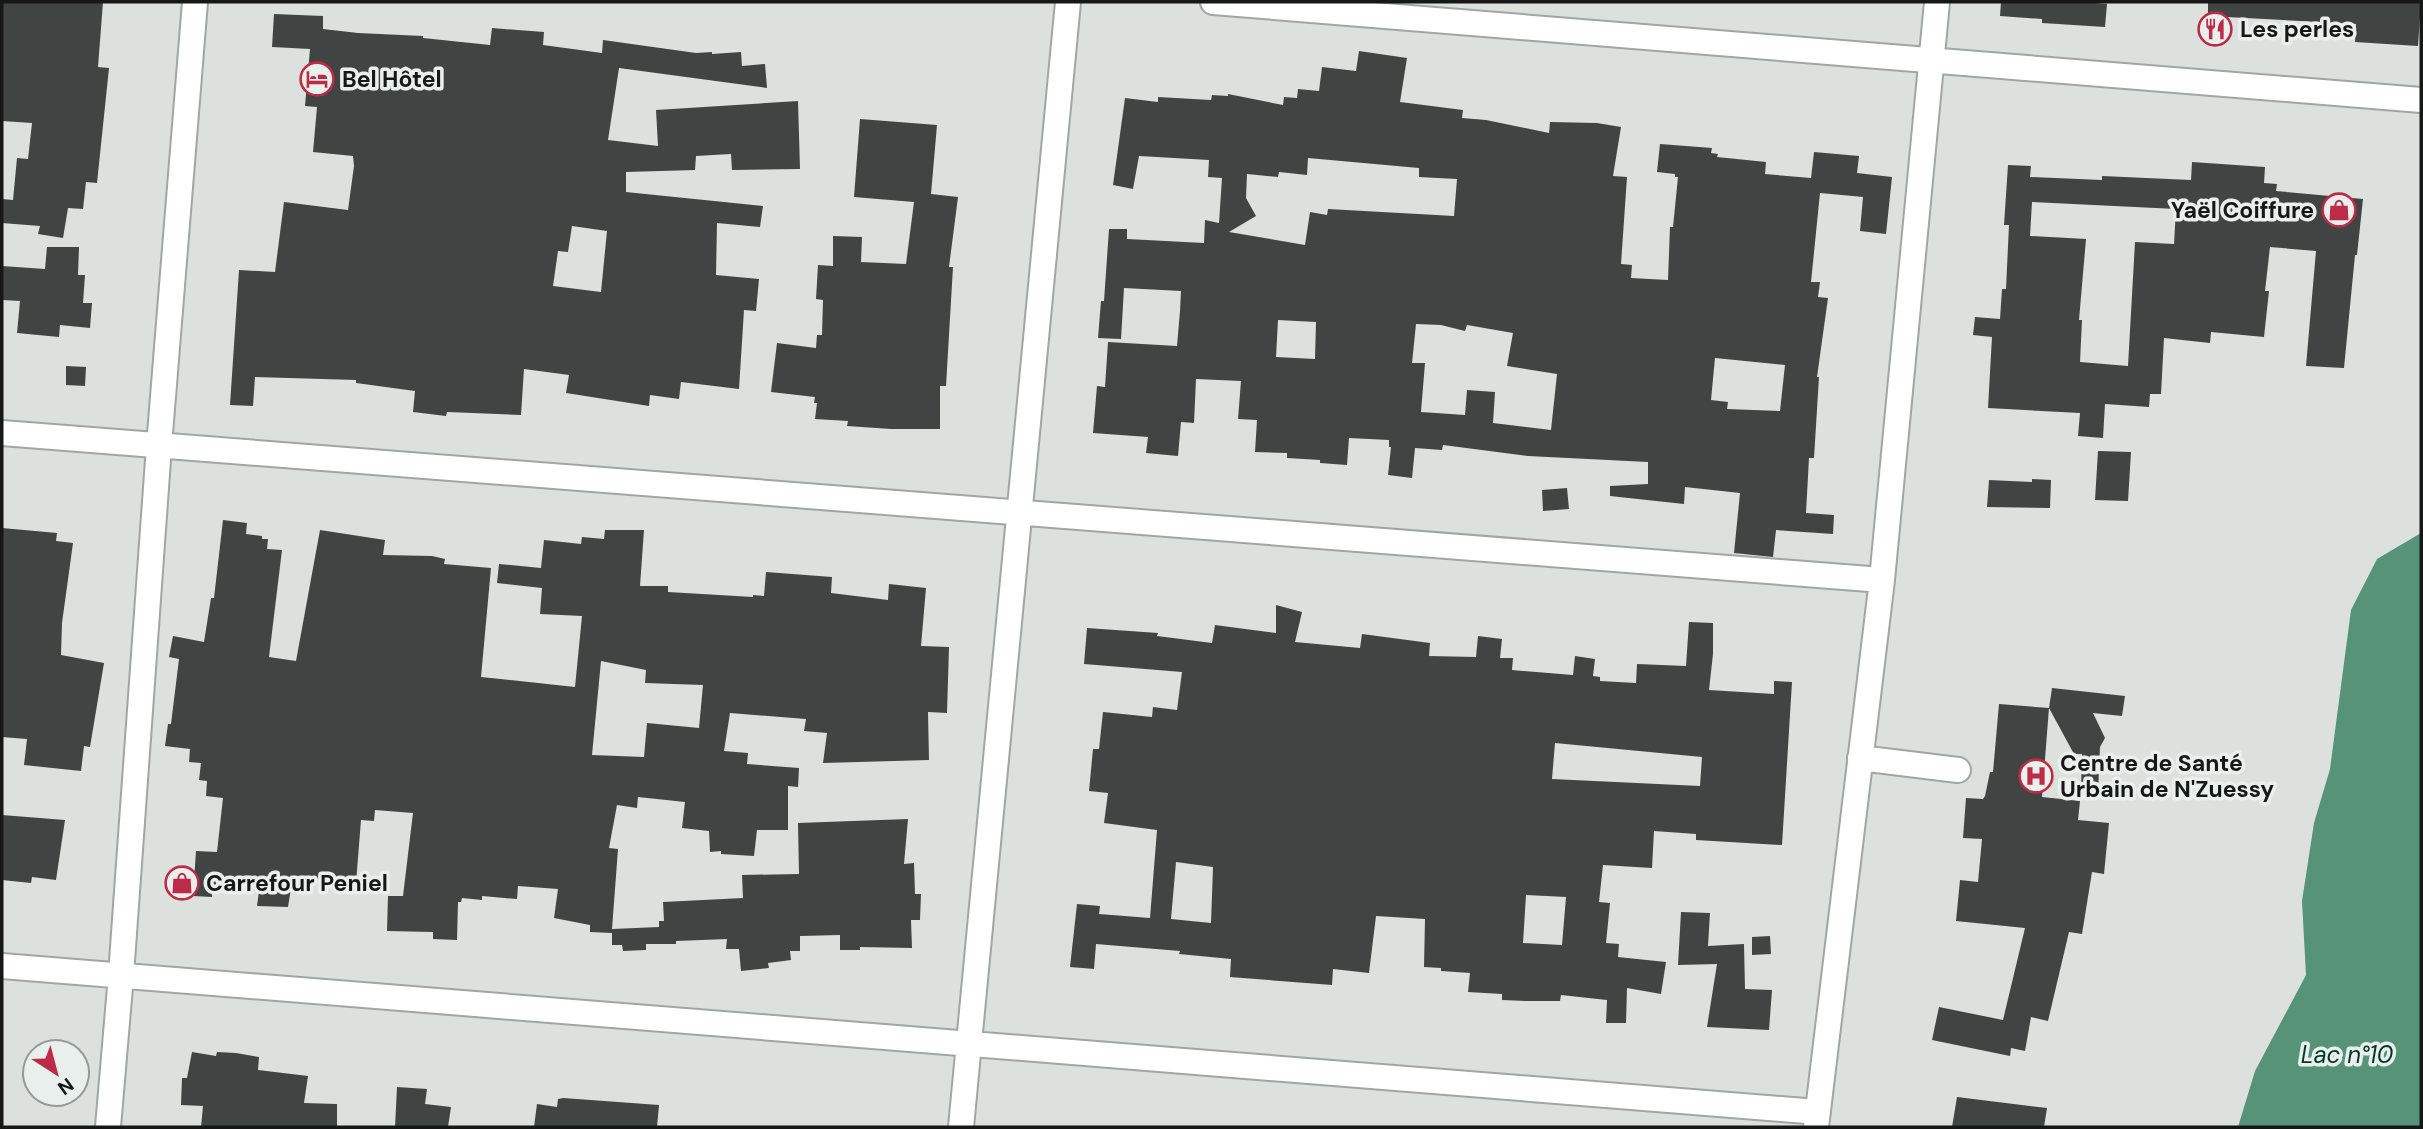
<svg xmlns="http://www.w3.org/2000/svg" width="2423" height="1129" font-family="'DM Sans',sans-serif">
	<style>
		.water { fill: #569379 }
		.building { fill: #404543; fill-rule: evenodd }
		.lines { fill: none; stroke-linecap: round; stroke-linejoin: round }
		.minor-casing { stroke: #a0a6a3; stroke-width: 28 }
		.minor { stroke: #fff; stroke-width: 24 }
		.labels { text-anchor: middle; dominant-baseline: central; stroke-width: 7; stroke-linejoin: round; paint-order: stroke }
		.poi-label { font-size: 23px; font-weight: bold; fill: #161817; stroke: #e9efec; text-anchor: start }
		.water-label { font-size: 24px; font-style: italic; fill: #003725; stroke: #e9efec }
	</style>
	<rect width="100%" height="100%" fill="#dce1de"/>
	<!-- water -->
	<path class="water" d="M2421,533V1127H2238L2255,1071L2306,975L2302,901L2314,823L2330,769L2351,610L2377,559Z"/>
	<!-- building -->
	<path class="building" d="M2,2H103L98,67L109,68L97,183L86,182L83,209L68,208L63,238L38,234L40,226L2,223V199L13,200L17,158L28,159L32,123L2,121Z
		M2001,2H2085L2107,4L2105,27L2042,23V19L2000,16Z
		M2208,2H2421L2418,46L2355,42L2356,24L2208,16Z
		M274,14L323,16V29L358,33L423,36V38L490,45L492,28L544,32L543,45L602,53L603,40L696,53L712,52V54L741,52L742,66L765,64L767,88L619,68L608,140L658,146L656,110L798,101L800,169L732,170L731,154L696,156L695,170L626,172V192L763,206L760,227L717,223L716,275L759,279L756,311L744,310L739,389L681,382L679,399L650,395L649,406L566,393L569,375L524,369L521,415L447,412L446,416L413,412L415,391L356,383V380L255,377L253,406L230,405L239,270L275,272L284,202L348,210L354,166L353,156L313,152L317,107L305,106L310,49L272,47ZM572,226L607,231L601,292L553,286L558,251L568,252Z
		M1359,51L1407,58L1400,102L1463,110L1462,118L1486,120L1549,133L1550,122L1597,123L1621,127L1613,176L1627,177L1621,264L1632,265L1631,278L1668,280L1670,227H1673L1678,177H1675V174L1657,172L1660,144L1712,148L1711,153L1718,154L1717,157L1766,162L1765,174L1811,178L1814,152L1859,156L1857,173L1892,177L1886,234L1860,231L1863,197L1820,193L1811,282H1820L1818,297L1828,298L1817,377H1819L1814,458H1809L1806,513L1834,515L1833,534L1776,530L1773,557L1734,553L1740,493L1685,487L1684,504L1610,496V486L1648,484V462L1528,456L1443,445L1442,450L1415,448L1412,478L1388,475L1391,447H1389V440L1349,438L1347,465L1320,463V460L1287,458V453L1255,452L1257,420L1238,419L1241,381L1196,379L1194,423L1181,422L1178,456L1146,453L1148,437L1093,433L1097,386L1105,387L1108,342L1177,346L1180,311L1181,291L1124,288L1121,339L1098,338L1101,301H1104L1109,229H1127V239L1204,243L1205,220L1219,223L1222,178L1208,177L1209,160L1139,156L1133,189L1113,185L1125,98L1158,102V97L1211,100L1212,95L1228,96V94L1283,105L1284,97L1297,98L1298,89L1319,91L1322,67L1356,71ZM1308,158L1419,168V177L1457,179L1454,216L1328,209L1327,215L1310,212L1305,245L1229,232L1256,216L1246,198L1247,174L1278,177L1279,172L1307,175ZM1278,320L1316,322L1315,359L1276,357ZM1416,324L1441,325L1465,331L1467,325L1513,333L1507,366L1557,374L1551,430L1493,423L1495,392L1467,390L1465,415L1421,412L1425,363H1412ZM1715,358L1785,365L1780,411L1727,409L1728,402L1711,400Z
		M860,119L937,125L931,194L958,197L949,267H953L946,386H940V429H891L847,426L848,421L815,419L817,403H814L815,397L771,392L777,343L816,348L817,335H822L823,300L816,299L818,265L833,266V236L862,237L861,262L906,264L914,202L854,197Z
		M2192,162L2265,167L2264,183L2277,184L2276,191L2363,199L2357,255H2355L2344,368L2306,366L2316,251L2270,247L2265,291H2269L2264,337L2211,332L2210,343L2164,338L2161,394H2150L2149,407L2105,404L2103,438L2078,436L2080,413L1988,408L1992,337L1973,335L1975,317L2000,319L2002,289H2006L2009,225H2004L2008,165L2031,166L2030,177L2102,180V176L2191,180ZM2032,202L2176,209L2174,244L2135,242L2128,366L2080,362L2082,320H2079L2086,239L2030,236Z
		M47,247H79L78,275H85L83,303H92L90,328L60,325L59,337L17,333L20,301L2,300V266L45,269Z
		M66,366L86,367L85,386L66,385Z
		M2098,451L2131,452L2128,501L2095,500Z
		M2032,479L2051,480L2050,508L1987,507L1989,480L2032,482Z
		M1567,488L1569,509L1543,511L1542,490Z
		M223,520L247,523L246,534L262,536V539H268L267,549L282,550L269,657L296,661L320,530L385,540L383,555L432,556L445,559L444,564L491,568L481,677L575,687L582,616L540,614L542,588L497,583L499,564L541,568L544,540L581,544L582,537L604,539L605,530H644L640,586H668V592L753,597V595L764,596L766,572L832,577L831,593L888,600L889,584L926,588L921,646L949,647L947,713L928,712L929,760L823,763L827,733L804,731L806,719L730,713L724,751L748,753L747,764L799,768L798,787L788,786V830H757L754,856L721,854V851L710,852L709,831L682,828L685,802L638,797L637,808L617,805L609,848L618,849L612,929L659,927V921H664L663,902L743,898L742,875L799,874L798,823L908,819L904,864L914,863L915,894H921L920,920H911L912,948L860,947V950H840V935L800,936V951H790L791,960L768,963L769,968L741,971L739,949H726L727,939L676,941V944H646V950L623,951L622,945H612V931V933L590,932V925L554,918L558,889L518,886L517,899L482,896V900L462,898L461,902H458L457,940L433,939V932L387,931L388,896H403L413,813L375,810L374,821L361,820L356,883L293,876L288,907L257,906L259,891L212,889V897L193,896L196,851L217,852L223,798L206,796L207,781L199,780L201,763L189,762L190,749L165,746L168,724H171L179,659L169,657L173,636L204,642L211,598H214ZM601,661L646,670L645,683L703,685L699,728L647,723L644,757L592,755Z
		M2,528L57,533L56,541L73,543L62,623L61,655L104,663L90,747L84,746L81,771L24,765L27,739L2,737Z
		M1276,605L1302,612L1295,642L1360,648L1362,634L1430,643L1429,656L1476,657L1478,636L1502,639L1500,658H1513L1512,670L1573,675L1575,656L1595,659L1593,676L1600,677V681L1636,683L1637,664L1686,666L1689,622L1713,623V654L1709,690L1774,694V681L1792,682L1782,845L1696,840V834L1654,831L1652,868L1603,865L1599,902L1610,903L1606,943L1619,944L1618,957L1666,962L1661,994L1627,988L1626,1023H1606L1607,1000L1561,995L1560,1001H1526L1502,1000V994L1468,992L1470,973L1441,971V968L1424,967L1425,919L1376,916L1369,973L1333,969L1332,985L1230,977L1231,959L1179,954L1180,951L1096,944L1094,969L1070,967L1077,904L1100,906L1099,914L1150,918L1157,830L1104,823L1108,793L1089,791L1093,749H1099L1103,712L1152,717L1153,707L1177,710L1182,672L1084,664L1087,628L1158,633L1157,636L1212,643L1215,625L1276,633ZM1555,743L1702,757L1700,786L1552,779ZM1176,862L1213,867L1211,923L1171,919ZM1526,895L1566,897L1562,945L1523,943Z
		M2052,688L2125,696L2122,716L2093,713L2105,738L2100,747L2098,792H2081L2082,754H2074L2049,708Z
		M1999,704L2049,708L2042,797L2080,801L2078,820L2109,823L2104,874L2092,872L2082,934L2069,932L2048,1021L2031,1017L2025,1051L2011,1048L2010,1056L1932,1040L1939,1007L2003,1020L2025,928L1956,921L1960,880L1978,882L1982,839L1963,838L1966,798L1983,799L1985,796L1990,772H1993Z
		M2,815L65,820L56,880L32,877L31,883L2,880Z
		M1681,912L1710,913L1708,946L1744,944L1745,989L1772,990L1769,1030L1707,1027L1717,964L1678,965Z
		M1770,936L1771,954L1752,955V937Z
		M192,1052L216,1056L217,1052L236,1053L259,1057L258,1070L308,1076L304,1103L337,1104V1127H201L203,1106L181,1105L182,1078H187Z
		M397,1087L427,1089L425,1104L451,1107L448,1127H395Z
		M1957,1097L2047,1108L2044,1127H1952Z
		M563,1098L659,1105L657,1127H534L537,1104L557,1107L558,1099Z"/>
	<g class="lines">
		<defs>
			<path id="minor" d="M1213,2L2421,100
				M2,433L1882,580
				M1860,758L1958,770
				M2,966L1818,1112
				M108,1127L121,975L159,446L195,2
				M961,1127L1068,2
				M1816,1127L1882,580L1937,2"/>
		</defs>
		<!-- minor casing -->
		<use href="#minor" class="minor-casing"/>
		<!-- minor -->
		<use href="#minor" class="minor"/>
	</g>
	<!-- icons -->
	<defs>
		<symbol id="restaurant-ring" viewBox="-11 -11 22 22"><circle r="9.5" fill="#e9efec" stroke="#bc2b48" stroke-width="1.5"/><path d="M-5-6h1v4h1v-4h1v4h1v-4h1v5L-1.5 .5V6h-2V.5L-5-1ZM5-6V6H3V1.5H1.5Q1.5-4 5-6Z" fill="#bc2b48"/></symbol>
		<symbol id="hotel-ring" viewBox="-11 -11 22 22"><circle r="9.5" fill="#e9efec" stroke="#bc2b48" stroke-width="1.5"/><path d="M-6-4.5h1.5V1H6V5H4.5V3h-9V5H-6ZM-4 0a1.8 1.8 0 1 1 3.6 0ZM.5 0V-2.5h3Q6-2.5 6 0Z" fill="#bc2b48"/></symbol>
		<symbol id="shop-ring" viewBox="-11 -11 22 22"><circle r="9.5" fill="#e9efec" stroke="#bc2b48" stroke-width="1.5"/><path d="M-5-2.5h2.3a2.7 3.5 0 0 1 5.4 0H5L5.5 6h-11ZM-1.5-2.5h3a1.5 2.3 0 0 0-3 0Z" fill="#bc2b48"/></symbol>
		<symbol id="hospital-ring" viewBox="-11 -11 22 22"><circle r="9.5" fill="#e9efec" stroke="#bc2b48" stroke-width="1.5"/><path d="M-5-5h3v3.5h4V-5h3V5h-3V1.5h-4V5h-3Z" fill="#bc2b48"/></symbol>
	</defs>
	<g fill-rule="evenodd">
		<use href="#restaurant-ring" x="2196" y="10" width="38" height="38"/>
		<use href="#hotel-ring" x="298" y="60" width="38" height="38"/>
		<use href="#shop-ring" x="2320" y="191" width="38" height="38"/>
		<use href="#hospital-ring" x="2017" y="757" width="38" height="38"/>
		<use href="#shop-ring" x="163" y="864" width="38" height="38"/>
	</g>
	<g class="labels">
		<!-- poi labels -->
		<g class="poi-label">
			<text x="2240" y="29">Les perles</text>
			<text x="342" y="79">Bel Hôtel</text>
			<text x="2314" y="210" text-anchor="end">Yaël Coiffure</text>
			<text x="2060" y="763">Centre de Santé<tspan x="2060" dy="26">Urbain de N'Zuessy</tspan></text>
			<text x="206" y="883">Carrefour Peniel</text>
		</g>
		<!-- water labels -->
		<g class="water-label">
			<text x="2347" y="1054">Lac n°10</text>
		</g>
	</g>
	<!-- border -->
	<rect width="2423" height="1129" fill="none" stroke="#161817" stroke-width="7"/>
	<!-- north arrow -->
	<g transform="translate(56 1073) rotate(144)"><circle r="33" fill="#e9efec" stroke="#959997" stroke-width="2"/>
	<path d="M0-5L12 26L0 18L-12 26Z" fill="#bc2b48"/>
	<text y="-10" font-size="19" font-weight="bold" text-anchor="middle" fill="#161817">N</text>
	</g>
</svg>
